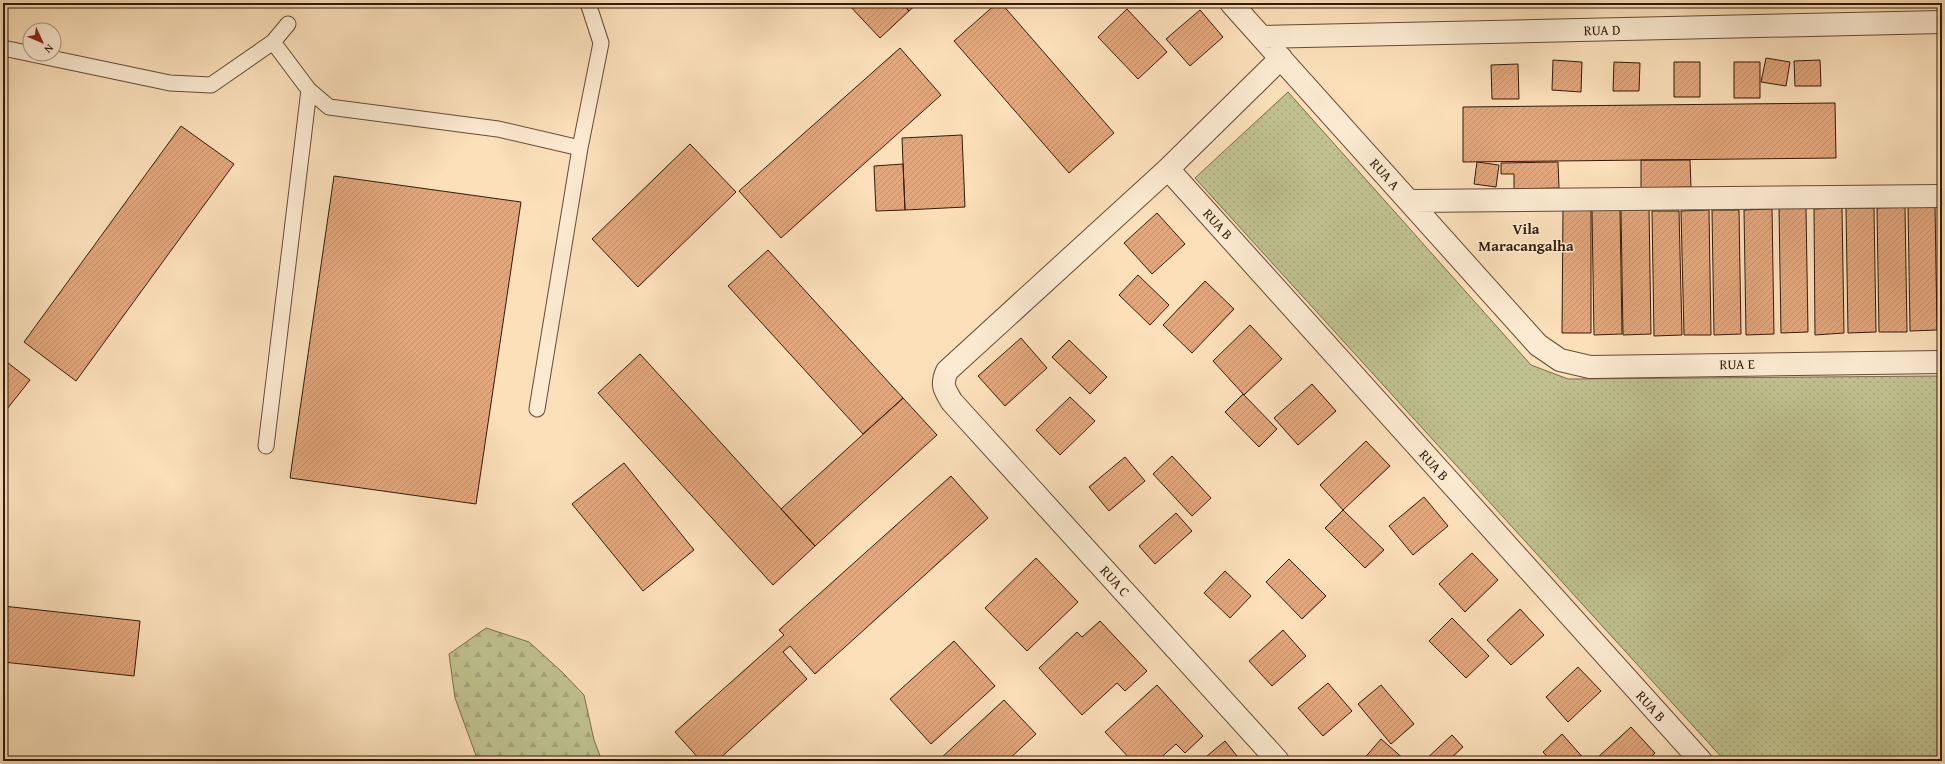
<svg xmlns="http://www.w3.org/2000/svg" width="1945" height="764" font-family="'Gentium Book Plus',serif">
	<style>
		.grass { fill: url(#grass-dots); stroke: #7a6e4c }
		.forest { fill: url(#forest-firs); stroke: #7a6e4c }
		.building { fill: url(#building-hatch); stroke: #341b09 }
		.lines { fill: none; stroke-linecap: round; stroke-linejoin: round }
		.service-casing { stroke: #664c35; stroke-width: 17 }
		.minor-casing { stroke: #664c35; stroke-width: 24 }
		.path { stroke: #341b09; stroke-width: 2.5; stroke-dasharray: 1 2; stroke-linecap: butt }
		.service { stroke: #fcebd2; stroke-width: 15 }
		.minor { stroke: #fcebd2; stroke-width: 22 }
		.labels { text-anchor: middle; dominant-baseline: central; stroke-width: 3; stroke-linejoin: round; paint-order: stroke }
		.street-label { font-size: 14px; fill: #341b09; stroke: #fcebd2 }
		.neighbourhood-label { font-size: 15px; font-weight: bold; fill: #341b09; stroke: #fcebd2 }
	</style>
	<defs>
		<pattern id="grass-dots" width="8" height="8" patternUnits="userSpaceOnUse"><rect width="8" height="8" fill="#bfc28f"/><path d="M2 2h.1M6 6h.1" fill="none" stroke="#a5a67a" stroke-width="1.8" stroke-linecap="round"/></pattern>
		<pattern id="forest-firs" width="22" height="20" patternUnits="userSpaceOnUse"><rect width="22" height="20" fill="#bfc28f"/><path d="M5 1l3.5 6h-7zM16 11l3.5 6h-7z" fill="#a5a67a"/></pattern>
		<pattern id="building-hatch" width="6" height="6" patternUnits="userSpaceOnUse"><rect width="6" height="6" fill="#e2a77d"/><path d="M-1 1l2-2M0 6l6-6M5 7l2-2" fill="none" stroke="#c28f6b"/></pattern>
	</defs>
	<rect width="100%" height="100%" fill="#fbe0ba"/>
	<filter id="stains"><feTurbulence type="fractalNoise" baseFrequency=".005" numOctaves="4"/><feColorMatrix values="0 0 0 0 .2 0 0 0 0 .09 0 0 0 0 .02 0 0 0 .5 -.17"/></filter>
	<radialGradient id="worn" r=".72"><stop offset=".6" stop-color="#630" stop-opacity="0"/><stop offset="1" stop-color="#630" stop-opacity=".3"/></radialGradient>
	<!-- grass -->
	<path class="grass" d="M1288,92L1531,365L1568,379L1942,376V761H1725L1195,178Z"/>
	<!-- forest -->
	<path class="forest" d="M486,628L529,642L562,672L584,695L594,740L602,761H478L455,698L449,654Z"/>
	<!-- building -->
	<path class="building" d="M847,3H902L909,11L880,38Z
		M902,3H918L909,11Z
		M997,3H1001L1114,133L1069,173L954,41Z
		M1127,9L1167,52L1138,79L1098,37Z
		M1200,10L1223,37L1190,66L1166,39Z
		M900,48L941,95L781,238L739,191Z
		M1766,58L1790,62L1786,86L1761,82Z
		M1553,60L1582,62L1581,92L1552,90Z
		M1820,60L1821,86H1795L1794,61Z
		M1614,62L1640,63L1639,91H1613Z
		M1674,62H1700V97H1674Z
		M1734,62H1760V98H1734Z
		M1518,64L1519,99H1492L1491,65Z
		M1835,103L1836,158L1463,162V107Z
		M181,126L234,164L76,381L24,342Z
		M962,135L965,207L905,210L902,138Z
		M690,144L736,192L638,287L592,239Z
		M1641,160H1690L1691,187L1641,188Z
		M1477,162L1499,165L1496,187L1474,184Z
		M1558,162L1559,188L1514,189V174H1501V163Z
		M903,164L905,210L876,211L874,166Z
		M334,176L521,202L476,504L290,478Z
		M1935,205L1937,330L1910,331L1908,206Z
		M1563,207H1591V333H1562Z
		M1905,207L1907,332H1879L1877,208Z
		M1779,208H1806L1808,332L1781,333Z
		M1842,208L1844,333L1815,335L1814,209Z
		M1846,208H1874L1876,332L1848,333Z
		M1649,209L1651,334L1623,335L1621,210Z
		M1772,209L1774,334L1746,335L1744,210Z
		M1592,210H1620L1622,334L1594,335Z
		M1709,210L1711,335H1684L1681,211Z
		M1712,210H1739L1741,334L1714,335Z
		M1652,211H1679L1682,335L1654,336Z
		M1157,213L1185,244L1152,274L1124,243Z
		M768,250L903,398L863,434L728,286Z
		M1138,275L1169,305L1150,325L1119,295Z
		M1205,281L1234,309L1192,353L1163,325Z
		M1250,325L1282,359L1244,395L1213,361Z
		M1021,338L1047,368L1005,406L978,376Z
		M1069,340L1107,377L1090,394L1052,357Z
		M640,354L815,546L773,585L598,393Z
		M3,359L30,380L3,414Z
		M1312,384L1336,411L1298,445L1274,418Z
		M1243,394L1277,429L1259,447L1225,412Z
		M1070,397L1095,421L1060,455L1036,430Z
		M903,398L937,435L815,546L781,509Z
		M1366,441L1390,466L1343,510L1320,485Z
		M1172,456L1211,498L1192,516L1153,474Z
		M1125,457L1145,481L1109,511L1089,487Z
		M624,463L694,550L643,591L572,504Z
		M951,476L988,518L815,674L790,646L783,652L807,679L717,761H701L675,732L784,635L779,630Z
		M1424,497L1448,526L1413,555L1389,526Z
		M1343,510L1384,550L1365,568L1325,528Z
		M1176,513L1192,531L1155,564L1139,546Z
		M1472,553L1498,580L1465,612L1439,584Z
		M1036,558L1078,602L1027,651L985,608Z
		M1289,559L1326,596L1302,619L1266,582Z
		M1225,571L1251,596L1230,618L1204,593Z
		M3,606L140,621L134,676L3,662Z
		M1520,609L1544,635L1511,665L1487,640Z
		M1452,618L1489,656L1466,678L1429,641Z
		M1100,621L1147,671L1125,691L1117,683L1082,715L1039,668L1077,632L1082,637Z
		M1283,630L1306,656L1272,686L1249,661Z
		M954,641L995,686L931,744L890,699Z
		M1578,667L1601,691L1568,722L1546,697Z
		M1328,683L1352,711L1323,736L1298,708Z
		M1157,685L1203,736L1185,753L1176,744L1157,761H1132L1105,732Z
		M1381,685L1414,724L1391,744L1358,704Z
		M1004,700L1036,734L1007,761H943L941,758Z
		M1631,727L1655,753L1647,761H1600L1597,758Z
		M1562,734L1586,761H1551L1543,752Z
		M1452,735L1463,747L1448,761H1424Z
		M1381,739L1405,760L1404,761H1362Z
		M1225,741L1241,761H1201Z"/>
	<g class="lines">
		<defs>
			<path id="service" d="M288,24L273,42L309,90
				M3,48L170,83L211,85L273,42
				M537,409L580,148
				M266,446L309,90L329,107L498,129L580,148L601,43L588,3"/>
			<path id="minor" d="M1231,3L1538,345L1560,360L1590,367L1942,362
				M1263,37L1942,22
				M1168,169L1701,761
				M1410,201L1942,196
				M1278,761L952,402C944,389 941,385 947,371L1168,169L1281,58"/>
		</defs>
		<!-- service casing -->
		<use href="#service" class="service-casing"/>
		<!-- minor casing -->
		<use href="#minor" class="minor-casing"/>
		<!-- path -->
		<path class="path" d="M3,286L5,287"/>
		<!-- service -->
		<use href="#service" class="service"/>
		<!-- minor -->
		<use href="#minor" class="minor"/>
	</g>
	<g class="labels">
		<!-- street labels -->
		<g class="street-label">
			<text transform="translate(1602 30) rotate(-1)">RUA D</text>
			<text transform="translate(1385 174) rotate(48)">RUA A</text>
			<text transform="translate(1218 224) rotate(48)">RUA B</text>
			<text transform="translate(1737 364) rotate(-1)">RUA E</text>
			<text transform="translate(1434 465) rotate(48)">RUA B</text>
			<text transform="translate(1115 581) rotate(48)">RUA C</text>
			<text transform="translate(1651 706) rotate(48)">RUA B</text>
		</g>
		<!-- neighbourhood labels -->
		<g class="neighbourhood-label">
			<text x="1526" y="228">Vila<tspan x="1526" dy="17">Maracangalha</tspan></text>
		</g>
	</g>
	<!-- margin -->
	<rect width="1945" height="764" fill="none" stroke="#fbe0ba" stroke-width="16"/>
	<rect x="4" y="4" width="1937" height="756" fill="none" stroke="#341b09" stroke-width="2"/>
	<rect x="8" y="8" width="1929" height="748" fill="none" stroke="#341b09"/>
	<!-- north arrow -->
	<g transform="translate(42 42) rotate(134)"><circle r="19" fill="#fcebd2" stroke="#ac9882"/>
	<path d="M0-3L7 15L0 10L-7 15Z" fill="#8f2418"/>
	<text y="-6" font-size="11" font-weight="bold" text-anchor="middle" fill="#341b09">N</text>
	</g>
	<rect width="100%" height="100%" filter="url(#stains)"/>
	<rect width="100%" height="100%" fill="url(#worn)"/>
</svg>
